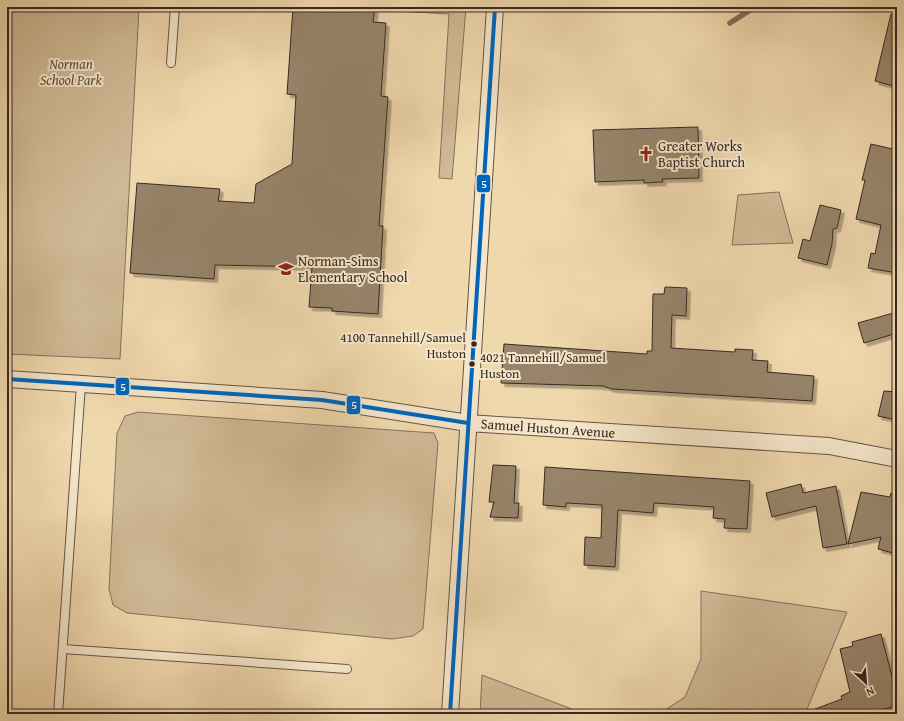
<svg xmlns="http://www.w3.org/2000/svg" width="904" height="721" font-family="'Gentium Book Plus',serif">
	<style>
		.green { fill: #d0ba96; stroke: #83725d }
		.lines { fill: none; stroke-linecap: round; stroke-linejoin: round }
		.stream { stroke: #806e5a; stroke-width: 5.5 }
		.building { fill: #97846b; stroke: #362924; filter: url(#shadow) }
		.service-casing { stroke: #645546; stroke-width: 10 }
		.minor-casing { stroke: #645546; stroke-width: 18 }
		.service { stroke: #f5e6ca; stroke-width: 8 }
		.minor { stroke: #f5e6ca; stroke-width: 16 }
		.bus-1-casing { stroke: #f5e6ca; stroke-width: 7 }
		.bus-1 { stroke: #0065bd; stroke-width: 4 }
		.bus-dot { fill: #362924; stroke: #f5e6ca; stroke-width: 1.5 }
		.labels { text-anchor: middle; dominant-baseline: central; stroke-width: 4; stroke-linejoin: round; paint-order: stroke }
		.bus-label { font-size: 13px; fill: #362924; stroke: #f5e6ca; text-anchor: end }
		.park-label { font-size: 14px; font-style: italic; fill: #5c4d40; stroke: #f5e6ca }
		.poi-label { font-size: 14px; fill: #362924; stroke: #f5e6ca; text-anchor: start }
		.street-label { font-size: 14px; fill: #362924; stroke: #f5e6ca }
		.line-badge { stroke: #f5e6ca; stroke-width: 1.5 }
		.badge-label { font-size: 11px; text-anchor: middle; font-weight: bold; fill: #fff }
	</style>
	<defs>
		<filter id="shadow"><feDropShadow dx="3.5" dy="3.5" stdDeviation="0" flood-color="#0004"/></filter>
	</defs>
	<rect width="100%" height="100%" fill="#f0d8ad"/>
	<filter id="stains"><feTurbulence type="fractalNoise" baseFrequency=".005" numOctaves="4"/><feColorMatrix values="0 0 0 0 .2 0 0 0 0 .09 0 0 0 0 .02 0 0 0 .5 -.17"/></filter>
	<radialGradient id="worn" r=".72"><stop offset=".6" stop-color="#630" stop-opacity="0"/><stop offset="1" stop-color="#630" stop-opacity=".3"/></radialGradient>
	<!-- green -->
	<path class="green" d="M7,7H205L204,11L139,8L120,359L7,354Z
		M378,7H466L452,179L439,178L449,14L378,10Z
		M779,192L793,243L732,245L738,195Z
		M138,412L434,433L438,443L423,629L413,636L392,639L127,613L113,605L109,589L117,433L125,416Z
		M701,591L847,612L805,714H659L685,697L701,659Z
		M482,675L585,714H480Z"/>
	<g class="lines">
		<!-- stream -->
		<path class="stream" d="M730,23L755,7"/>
	</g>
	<!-- building -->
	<path class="building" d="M293,7H375L373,22L386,23L381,96L388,97L379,226H383L378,314L332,311V308L309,307L312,267L215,265L214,279L130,273L137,183L220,189L218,201L254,203L256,184L292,164L296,95L287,94Z
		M891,14L897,15V87L875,81Z
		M698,127L699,178L662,179L663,182L644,183V180L595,182L593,130Z
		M871,144L897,150V226L892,247L897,248V273L868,268L871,253L875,254L881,225L856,219L865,180H862Z
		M820,205L841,210L837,228L833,229L832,244L827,265L798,258L803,239L810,241Z
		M665,287L687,288L686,316L672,315L671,348L735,352V349L753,350L752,360L768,361L767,372L814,376L812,401L612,389L603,386L501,383L504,344L647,354V351H652L653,294H664Z
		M897,312V333L864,343L858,323Z
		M884,391L897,392V420L878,416Z
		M493,465L516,466L514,503H519L518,518L490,517L494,502H489Z
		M545,467L750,481L747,529L724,528L725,519L713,518L714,507L654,503L653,513L618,510L615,567L584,565L585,537L601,538L602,505L566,503V507L543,505Z
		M801,484L803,493L836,486L847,544L823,548L816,506L772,517L766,493Z
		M861,492L890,497L891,493L897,494V540L893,553L878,549L881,537L848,544Z
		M881,634L894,684L897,683V705L882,710L883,714H808L807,712L842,699L841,696L850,692L840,649L853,646L852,642Z"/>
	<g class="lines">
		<defs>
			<path id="service" d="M171,63L175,7
				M63,649L347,669
				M58,714L81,384"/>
			<path id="minor" d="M7,379L322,400L468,423L829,446L897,459
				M450,714L495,7"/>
		</defs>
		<!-- service casing -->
		<use href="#service" class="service-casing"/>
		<!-- minor casing -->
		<use href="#minor" class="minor-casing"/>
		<!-- service -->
		<use href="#service" class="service"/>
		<!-- minor -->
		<use href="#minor" class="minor"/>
		<defs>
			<path id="bus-1" d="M7,379L322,400L468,423
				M450,714L495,7"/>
		</defs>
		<!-- bus-1 casing -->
		<use href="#bus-1" class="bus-1-casing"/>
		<!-- bus-1 -->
		<use href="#bus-1" class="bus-1"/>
	</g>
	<!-- icons -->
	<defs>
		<symbol id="church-bare" viewBox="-9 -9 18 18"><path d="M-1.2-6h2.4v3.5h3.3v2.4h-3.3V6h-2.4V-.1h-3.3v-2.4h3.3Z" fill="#8f2418" stroke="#f5e6ca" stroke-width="2.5" paint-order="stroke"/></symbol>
		<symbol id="school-bare" viewBox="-9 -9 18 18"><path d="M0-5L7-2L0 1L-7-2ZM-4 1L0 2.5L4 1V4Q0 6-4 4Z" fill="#8f2418" stroke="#f5e6ca" stroke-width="2.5" paint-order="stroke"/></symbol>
	</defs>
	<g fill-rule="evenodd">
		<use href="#church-bare" x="635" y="143" width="22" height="22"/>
		<use href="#school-bare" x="275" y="258" width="22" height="22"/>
	</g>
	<!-- markers -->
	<g class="bus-dot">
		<circle cx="474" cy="344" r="3.5"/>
		<circle cx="472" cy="364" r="3.5"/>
	</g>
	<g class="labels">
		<!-- bus labels -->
		<g class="bus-label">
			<text x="466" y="337">4100 Tannehill/Samuel<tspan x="466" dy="16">Huston</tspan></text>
			<text x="480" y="357" text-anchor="start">4021 Tannehill/Samuel<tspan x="480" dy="16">Huston</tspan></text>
		</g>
		<!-- park labels -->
		<g class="park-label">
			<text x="71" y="64">Norman<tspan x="71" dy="16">School Park</tspan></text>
		</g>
		<!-- poi labels -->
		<g class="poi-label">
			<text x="658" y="146">Greater Works<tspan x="658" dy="16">Baptist Church</tspan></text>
			<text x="298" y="261">Norman-Sims<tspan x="298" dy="16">Elementary School</tspan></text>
		</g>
		<!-- street labels -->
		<g class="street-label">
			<text transform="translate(548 428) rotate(4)">Samuel Huston Avenue</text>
		</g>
	</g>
	<g class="line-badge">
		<rect x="476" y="174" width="15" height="19" rx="4" fill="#0065bd"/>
		<rect x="115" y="377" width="15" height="19" rx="4" fill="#0065bd"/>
		<rect x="346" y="395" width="15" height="20" rx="4" fill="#0065bd"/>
	</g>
	<g class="badge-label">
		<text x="484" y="188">5</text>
		<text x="123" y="391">5</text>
		<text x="354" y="409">5</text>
	</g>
	<!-- margin -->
	<rect width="904" height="721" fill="none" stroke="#f0d8ad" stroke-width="24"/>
	<rect x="8" y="8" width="888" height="705" fill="none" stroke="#362924" stroke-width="2"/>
	<rect x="12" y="12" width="880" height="697" fill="none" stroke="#362924"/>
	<!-- north arrow -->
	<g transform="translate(866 683) rotate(154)" stroke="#f5e6ca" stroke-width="3" paint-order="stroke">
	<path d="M0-3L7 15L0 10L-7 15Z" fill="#362924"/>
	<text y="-6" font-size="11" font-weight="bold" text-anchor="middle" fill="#362924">N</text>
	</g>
	<rect width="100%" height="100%" filter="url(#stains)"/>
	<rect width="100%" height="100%" fill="url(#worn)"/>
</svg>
